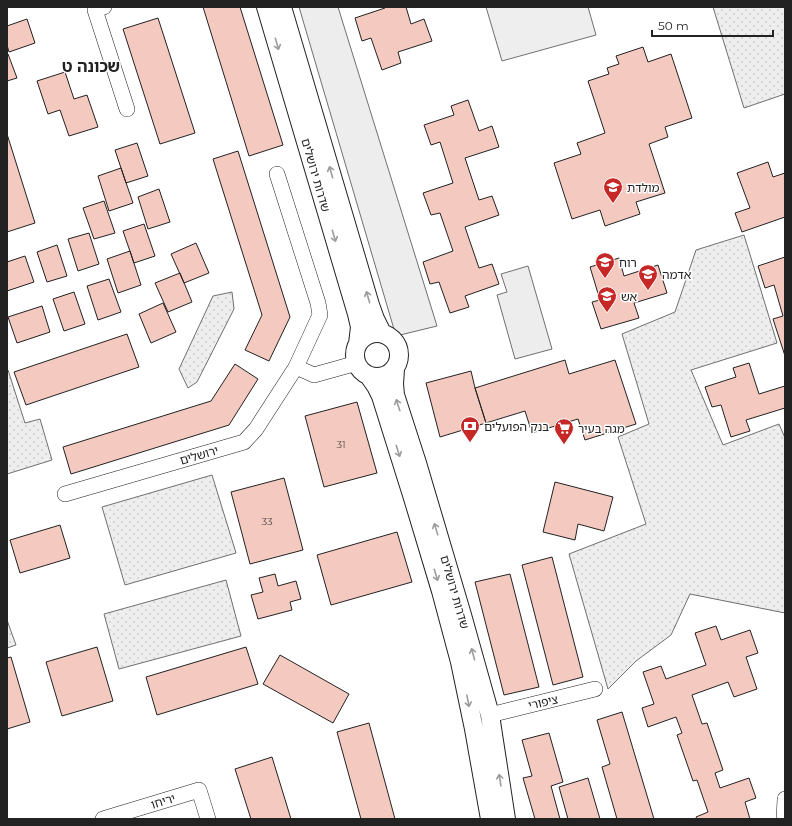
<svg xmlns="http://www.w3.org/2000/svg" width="792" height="826" font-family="Montserrat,'Noto Sans Hebrew',sans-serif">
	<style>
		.green { fill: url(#green-dots); stroke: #6f6f6f }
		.pitch { fill: #eee; stroke: #6f6f6f }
		.parking { fill: #ededed; stroke: #6f6f6f }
		.building { fill: #f3c9c0; stroke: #222 }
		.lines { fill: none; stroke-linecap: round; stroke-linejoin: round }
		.minor-casing { stroke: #222; stroke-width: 16 }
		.tertiary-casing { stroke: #222; stroke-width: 20 }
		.minor { stroke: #fff; stroke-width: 15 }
		.tertiary { stroke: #fff; stroke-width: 18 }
		.oneway { stroke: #9c9c9c }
		.labels { text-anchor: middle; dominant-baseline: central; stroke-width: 3; stroke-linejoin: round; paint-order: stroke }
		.number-label { font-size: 10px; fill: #564c4a }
		.street-label { font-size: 12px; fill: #222; stroke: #fff }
		.poi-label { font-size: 12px; fill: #222; stroke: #fff; text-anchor: start }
		.district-label { font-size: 16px; font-weight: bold; fill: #222; stroke: #fff }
	</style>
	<defs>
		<pattern id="green-dots" width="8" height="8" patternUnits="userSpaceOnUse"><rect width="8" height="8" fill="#eee"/><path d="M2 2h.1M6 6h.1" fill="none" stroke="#ccc" stroke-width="1.8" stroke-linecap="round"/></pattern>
	</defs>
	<rect width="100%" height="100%" fill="#fff"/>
	<!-- green -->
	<path class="green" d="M713,7H785V94L744,108Z
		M744,235L777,343L691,370L723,445L779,424L785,438V613L690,594L671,635L636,661L608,689L569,554L646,524L618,437L649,424L622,334L675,312L696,250Z
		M232,292L234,309L197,382L188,388L179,369L213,296Z
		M8,370L25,423L40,419L52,460L7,474V371Z
		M212,475L236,553L125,585L102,507Z
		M226,580L241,636L119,669L104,614Z
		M7,620L16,645L7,648Z"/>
	<!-- pitch -->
	<path class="pitch" d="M486,7H588L596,35L502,61Z"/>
	<!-- parking -->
	<path class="parking" d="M299,7H338L437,326L396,336Z
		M528,266L552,349L515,359L497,295L507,292L501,274Z"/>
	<!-- building -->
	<path class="building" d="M203,7H240L283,145L249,156Z
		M385,7H406L411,24L424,19L432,41L398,52L401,63L382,70L371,38L362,41L355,18L385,8Z
		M158,18L195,133L160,144L123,29Z
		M27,19L35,43L9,52L7,45V26Z
		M643,47L648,62L671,54L692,118L665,127L668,137L649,144L665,193L636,202L640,214L605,226L600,210L572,219L554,163L581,154L577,143L605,133L588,81L609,74L607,68L619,64L616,56Z
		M7,54H8L17,78L7,81Z
		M65,72L74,99L87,95L98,127L69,136L60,110L48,114L37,81Z
		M468,100L479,131L492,126L499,147L465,158L479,200L492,196L499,215L465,227L479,268L492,264L499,284L465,296L469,307L450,313L439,282L430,284L423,262L453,251L440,213L431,215L423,193L453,183L440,142L431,145L424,125L454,115L451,106Z
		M7,134L35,223L7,232Z
		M137,143L148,176L126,183L115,150Z
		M238,151L290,317L269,361L245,350L262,315L213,159Z
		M768,162L773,177L785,173V217L742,232L735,213L750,208L737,173Z
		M121,168L133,203L109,211L98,176Z
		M159,189L170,222L148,229L138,197Z
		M104,201L115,233L94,239L83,208Z
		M144,224L155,256L134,263L123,231Z
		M89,233L99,264L78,271L68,239Z
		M196,243L209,273L184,283L171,254Z
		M57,245L67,276L47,282L37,252Z
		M130,251L141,285L118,293L107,259Z
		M25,256L34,282L7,291V262Z
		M785,257V356L773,319L783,316L774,285L765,288L758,266Z
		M619,258L624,276L658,265L667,293L634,303L639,318L601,329L592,302L600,300L590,267Z
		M180,273L192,302L168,312L155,283Z
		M109,279L121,312L98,320L87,286Z
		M74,292L85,324L64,331L53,299Z
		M163,303L176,332L151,343L139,314Z
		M42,306L50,332L17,343L8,317Z
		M127,334L139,367L26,405L14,372Z
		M565,360L569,374L615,360L636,424L585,440L578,419L532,433L525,411L486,423L475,388Z
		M749,363L759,394L785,386V408L746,420L750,431L731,437L721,405L712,407L705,387L736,377L733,368Z
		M235,364L258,379L229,425L71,474L63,447L211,401Z
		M471,371L475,388L486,423L440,437L426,383Z
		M357,402L377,473L324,487L305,416Z
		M284,478L303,550L250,564L231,492Z
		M555,482L613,497L604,531L578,524L575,540L543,532Z
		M60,525L70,558L20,573L10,540Z
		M397,532L412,582L331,605L317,555Z
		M552,557L583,677L553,685L522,565Z
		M275,574L278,586L296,581L301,599L290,602L292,610L258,619L251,595L263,592L259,578Z
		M510,574L539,687L504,695L475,582Z
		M716,626L721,640L750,630L758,653L746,657L757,689L734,697L728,682L692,695L702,724L707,723L723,770L715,773L720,788L749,778L756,798L745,802L750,819H697L696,817L708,812L697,780L693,781L677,735L682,733L676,717L648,727L642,708L654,704L643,672L661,666L666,679L706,665L695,633Z
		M97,647L113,701L62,716L46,662Z
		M246,647L258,684L157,715L146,677Z
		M280,655L349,694L333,723L263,684Z
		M11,657L30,722L7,729V658Z
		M622,712L654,819H617L602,767L610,764L597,720Z
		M369,723L395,819H361L337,732Z
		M549,733L563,782L551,786L560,819H535L523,778L532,776L522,740Z
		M272,757L291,819H251L235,769Z
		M588,778L600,819H568L559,787Z"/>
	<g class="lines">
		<defs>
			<path id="minor" d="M104,7L95,10L127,109
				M277,174L318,303L320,315L296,367
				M65,494L244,442L256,429L296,367L314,375L357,363
				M490,715L595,689
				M103,819L199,790L208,819
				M784,819L785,799"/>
			<path id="tertiary" d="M266,7L357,314L360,327L358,344
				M282,7L370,305L375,319L382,333
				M355 355a22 22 0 1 1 44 0a22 22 0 1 1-44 0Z
				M395,369L394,384L395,395L417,463L462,615L490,715L506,819
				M369,376L376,386L381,396L413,498L441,591L460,662L474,729L490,819"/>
		</defs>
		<!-- minor casing -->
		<use href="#minor" class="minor-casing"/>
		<!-- tertiary casing -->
		<use href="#tertiary" class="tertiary-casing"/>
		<!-- minor -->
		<use href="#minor" class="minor"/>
		<!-- tertiary -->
		<use href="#tertiary" class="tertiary"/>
	</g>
	<!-- one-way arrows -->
	<defs><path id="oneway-shaft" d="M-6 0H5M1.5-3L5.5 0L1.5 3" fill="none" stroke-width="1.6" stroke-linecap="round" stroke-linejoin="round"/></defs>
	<g class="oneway">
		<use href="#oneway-shaft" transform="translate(277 44) rotate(74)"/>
		<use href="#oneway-shaft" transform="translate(331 172) rotate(-106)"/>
		<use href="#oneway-shaft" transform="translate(334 236) rotate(74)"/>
		<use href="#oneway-shaft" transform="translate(368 297) rotate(-106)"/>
		<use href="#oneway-shaft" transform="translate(398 405) rotate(-108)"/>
		<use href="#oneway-shaft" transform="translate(398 451) rotate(72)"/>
		<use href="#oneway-shaft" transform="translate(436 529) rotate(-107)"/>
		<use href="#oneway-shaft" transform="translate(436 575) rotate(73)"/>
		<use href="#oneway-shaft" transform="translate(473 654) rotate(-105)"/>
		<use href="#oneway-shaft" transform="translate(468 701) rotate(79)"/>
		<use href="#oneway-shaft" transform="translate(500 780) rotate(-99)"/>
	</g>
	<!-- icons -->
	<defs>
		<symbol id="school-pin" viewBox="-11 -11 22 30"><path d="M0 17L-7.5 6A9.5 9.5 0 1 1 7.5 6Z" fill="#c62828" stroke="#fff"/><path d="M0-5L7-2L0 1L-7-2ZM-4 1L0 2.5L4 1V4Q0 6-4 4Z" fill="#fff"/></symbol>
		<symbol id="bank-pin" viewBox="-11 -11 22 30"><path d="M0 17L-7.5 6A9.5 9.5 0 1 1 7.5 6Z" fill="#c62828" stroke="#fff"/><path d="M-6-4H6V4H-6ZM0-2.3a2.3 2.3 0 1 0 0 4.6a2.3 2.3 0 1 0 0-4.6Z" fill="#fff"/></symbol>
		<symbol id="supermarket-pin" viewBox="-11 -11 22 30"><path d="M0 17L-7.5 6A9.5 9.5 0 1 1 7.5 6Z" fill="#c62828" stroke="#fff"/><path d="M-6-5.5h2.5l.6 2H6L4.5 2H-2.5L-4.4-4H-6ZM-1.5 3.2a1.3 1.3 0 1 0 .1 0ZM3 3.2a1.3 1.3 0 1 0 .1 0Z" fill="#fff"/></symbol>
	</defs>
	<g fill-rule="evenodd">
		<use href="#school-pin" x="602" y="176" width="22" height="30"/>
		<use href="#school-pin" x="594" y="251" width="22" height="30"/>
		<use href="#school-pin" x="637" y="263" width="22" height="30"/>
		<use href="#school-pin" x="596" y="285" width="22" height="30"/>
		<use href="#bank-pin" x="459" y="415" width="22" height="30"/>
		<use href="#supermarket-pin" x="553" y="417" width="22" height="30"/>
	</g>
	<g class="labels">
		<!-- number labels -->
		<g class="number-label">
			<text x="341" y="444">31</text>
			<text x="267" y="521">33</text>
		</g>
		<!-- street labels -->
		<g class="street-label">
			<text transform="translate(316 175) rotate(74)">שדרות ירושלים</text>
			<text transform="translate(199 455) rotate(-16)">ירושלים</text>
			<text transform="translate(455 592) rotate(74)">שדרות ירושלים</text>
			<text transform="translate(543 702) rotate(-13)">ציפורי</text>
			<text transform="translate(163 801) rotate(-17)">יריחו</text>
		</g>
		<!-- poi labels -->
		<g class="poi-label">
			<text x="627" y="187">מולדת</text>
			<text x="619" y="262">רוח</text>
			<text x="662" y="274">אדמה</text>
			<text x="621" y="296">אש</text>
			<text x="484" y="426">בנק הפועלים</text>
			<text x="578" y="428">מגה בעיר</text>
		</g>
		<!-- district labels -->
		<g class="district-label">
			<text x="91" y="66">שכונה ט</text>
		</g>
	</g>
	<!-- border -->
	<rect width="792" height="826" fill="none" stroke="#222222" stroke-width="16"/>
	<!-- scale -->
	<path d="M652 30v6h121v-6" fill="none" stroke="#222222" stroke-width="2"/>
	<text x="658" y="30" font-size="12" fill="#222222" stroke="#ffffff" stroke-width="3" paint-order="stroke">50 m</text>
</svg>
